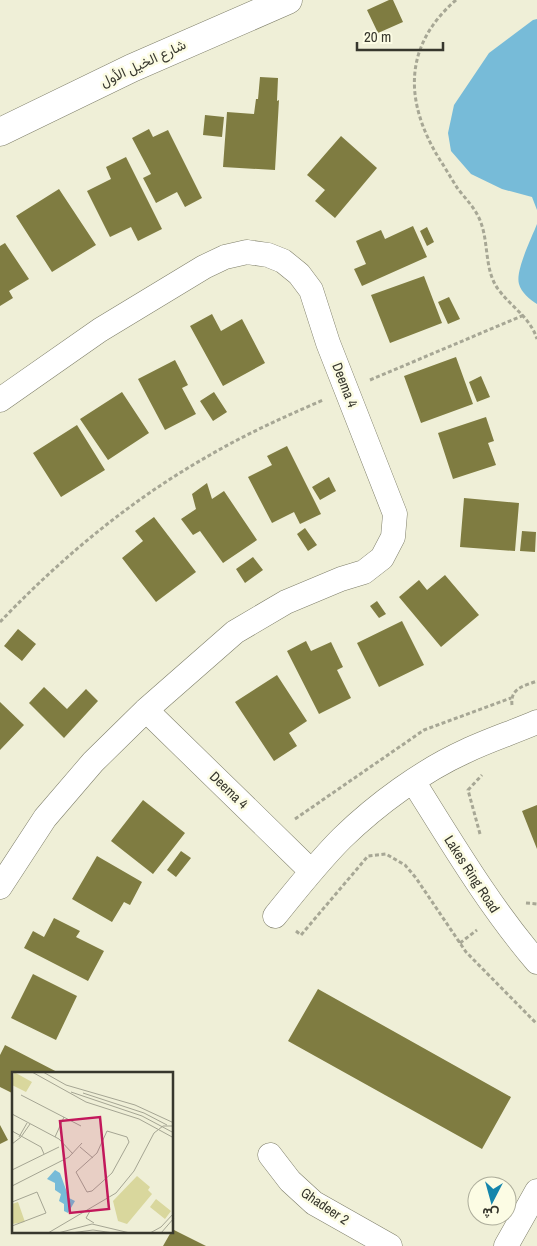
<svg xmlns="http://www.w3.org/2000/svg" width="537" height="1246" font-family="'Archivo Narrow',Vazirmatn,sans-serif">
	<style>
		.water { fill: #77bbd8 }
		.building { fill: #7f7c41 }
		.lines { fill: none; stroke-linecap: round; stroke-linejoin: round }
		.minor-casing { stroke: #7e7e69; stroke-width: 25 }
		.secondary-casing { stroke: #7e7e69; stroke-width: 29 }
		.path { stroke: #a7a795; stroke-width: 3; stroke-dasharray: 4 2.5; stroke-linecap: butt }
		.minor { stroke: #fff; stroke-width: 24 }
		.secondary { stroke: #fff; stroke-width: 28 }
		.labels { text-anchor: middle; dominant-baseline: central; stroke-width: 5; stroke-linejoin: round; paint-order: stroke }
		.street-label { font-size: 14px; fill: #37372d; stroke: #fcfce4 }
		.inset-road { fill: none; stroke: #a5a593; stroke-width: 1 }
		.view { fill: #c2185b; fill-opacity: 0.15; stroke: #c2185b; stroke-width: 2.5 }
		.inset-edge { fill: none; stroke: #37372d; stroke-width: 2.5 }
	</style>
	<rect width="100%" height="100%" fill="#efefd7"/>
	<!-- water -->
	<path class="water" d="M537,19V210L532,197L502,189L471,174L451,151L448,133L454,105L489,53L533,20Z
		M537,224V304C530,300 521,292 519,284C515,271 532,237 537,224Z"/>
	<!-- building -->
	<path class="building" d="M389,0H393L403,22L378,33L367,10Z
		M260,77L278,78L277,101L279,100L275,170L223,167L227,112L254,114L256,99H258Z
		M205,115L224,117L222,137L203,135Z
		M149,129L153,137L168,130L202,198L185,207L177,192L156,203L143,178L151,174L132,138Z
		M341,136L377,168L335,218L315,201L325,190L307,175Z
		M126,157L162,229L138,241L131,227L110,237L87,191L111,179L106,167Z
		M59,189L96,245L52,272L16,216Z
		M413,226L427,257L362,286L354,269L366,264L356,241L381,230L385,239Z
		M427,227L434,242L427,246L420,231Z
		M5,243L29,279L9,291L13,298L0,306V246Z
		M424,276L442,323L390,343L371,295Z
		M449,297L460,319L448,324L438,302Z
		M212,314L221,331L242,319L265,363L223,386L190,326Z
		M456,357L473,404L421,423L404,376Z
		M175,360L188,385L182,388L196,414L165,430L138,379Z
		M481,376L490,397L477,402L469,382Z
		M122,392L149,433L108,460L80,419Z
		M214,392L227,412L213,421L200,401Z
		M486,417L494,441L488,443L496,465L453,479L438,433Z
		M77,425L105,470L61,497L33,453Z
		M287,446L321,514L300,524L294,512L272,523L248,477L272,465L267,456Z
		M329,477L336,491L320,500L312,487Z
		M207,483L212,499L224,491L257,540L223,563L200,531L193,535L181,519L196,509L192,494Z
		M464,498L519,503L515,551L460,547Z
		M154,517L196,572L156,602L122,558L143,541L135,531Z
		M305,528L317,545L308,551L297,534Z
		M522,531L536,532L535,552L520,551Z
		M253,557L263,570L245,583L236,569Z
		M445,575L479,615L441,647L399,597L419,580L427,590Z
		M377,601L386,614L379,618L370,606Z
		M402,621L424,665L379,687L357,643Z
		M18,629L36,644L22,661L4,646Z
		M306,641L311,651L331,642L343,667L337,670L351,698L319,714L287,651Z
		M277,675L307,721L289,733L297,746L274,761L235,702Z
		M44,687L67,709L86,689L98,701L64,738L29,703Z
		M0,702L24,725L0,750Z
		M143,800L185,833L153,874L111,841Z
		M537,805V849L522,811Z
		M181,851L191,858L176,877L167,870Z
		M97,856L142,882L130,905L124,902L112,922L72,899Z
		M54,918L80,931L76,937L104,951L88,981L24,948L33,931L44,937Z
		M33,974L77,996L56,1040L11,1018Z
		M318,989L511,1097L482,1149L288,1041Z
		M5,1045L61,1074H14V1094L0,1087V1055Z
		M0,1125L8,1140L0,1144Z
		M172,1229L206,1246H163L171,1232H172Z"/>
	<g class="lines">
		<defs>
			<path id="minor" d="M0,400L100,330L204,267L225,257L247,252L268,255L283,261L299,274L311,290L328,343L395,514L393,537L382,558L364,572L341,579L286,602L235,632L146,710L93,762L45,818L0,887
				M146,710L311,871
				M413,781C452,843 489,906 537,962
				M275,916C297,889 318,862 342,838C377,804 422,771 466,751C489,740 514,732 537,722
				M270,1155L290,1181L314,1203L390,1246
				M506,1246L537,1191"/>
			<path id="secondary" d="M0,132L132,68L288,0"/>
		</defs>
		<!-- minor casing -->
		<use href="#minor" class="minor-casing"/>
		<!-- secondary casing -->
		<use href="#secondary" class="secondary-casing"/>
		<!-- path -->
		<path class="path" d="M456,0C403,46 404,102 440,160C446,169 452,180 458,189C465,198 473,206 478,216C490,239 483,268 498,289C511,307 530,317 537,339
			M370,380L524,315
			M0,622C62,557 132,499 210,455C246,434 284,417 323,400
			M512,705C510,688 524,686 537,681
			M295,819L424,730L511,698
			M480,834L468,790L482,775
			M526,903L537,904
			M296,931L301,935L368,856L386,854L405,865L416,878L466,952L537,1024
			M460,943L477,930"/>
		<!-- minor -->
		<use href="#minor" class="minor"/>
		<!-- secondary -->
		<use href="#secondary" class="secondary"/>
	</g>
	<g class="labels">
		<!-- street labels -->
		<g class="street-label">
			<text transform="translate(143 63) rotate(-25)">شارع الخيل الأول</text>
			<text transform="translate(345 385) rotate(69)">Deema 4</text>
			<text transform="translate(229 790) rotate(44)">Deema 4</text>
			<text transform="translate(472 874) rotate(57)">Lakes Ring Road</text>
			<text transform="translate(325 1206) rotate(34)">Ghadeer 2</text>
		</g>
	</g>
	<!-- overview -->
	<g transform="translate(12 1072)">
		<rect width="161" height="161" fill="#efefd7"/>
		<path d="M2,0L20,10L14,20L0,13ZM125,104L138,115L136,118L140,122L115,152L106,149L101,129ZM144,127L159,139L153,147L138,135ZM6,130L13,150L0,152V132Z" fill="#d9d79d"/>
		<path d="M43,98L48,101L57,126L63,129L56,141L52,139V132L47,129L49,122L43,118V111L35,107Z" fill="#77bbd8"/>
		<path class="inset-road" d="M20,0L74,30L127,47L162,66M31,0L54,13L123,33L162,51M59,20L130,44L162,61M71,21L132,41L155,53M9,23L69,54M0,42L47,67L61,82M0,59L29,75L32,82M95,59L115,65L117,70L100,101L80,119L75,120L64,100L85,81ZM7,65L15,51M43,65L52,45M0,72L9,65L18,52M68,75L81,86M0,98L47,75M0,114L57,85L70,71M0,130L25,120L34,141L0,154M78,139L74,146L82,151M36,161L104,121L122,99L142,61L151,54H162M46,161L80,152L118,161M59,161L81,158L102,161M138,161L149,155L162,141M149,161L162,146"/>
		<path class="view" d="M88,45L97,137L58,141L48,49Z"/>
		<rect width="161" height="161" class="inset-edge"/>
	</g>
	<!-- north arrow -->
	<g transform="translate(492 1201) rotate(186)"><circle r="24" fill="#fcfce4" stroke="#adad9b"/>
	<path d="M0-4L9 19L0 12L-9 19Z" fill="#1586ac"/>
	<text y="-8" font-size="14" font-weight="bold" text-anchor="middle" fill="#37372d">ش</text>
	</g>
	<!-- scale -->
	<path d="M357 42v8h86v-8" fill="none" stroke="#37372d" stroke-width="2.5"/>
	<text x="364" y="42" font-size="15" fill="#37372d" stroke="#fcfce4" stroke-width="4" paint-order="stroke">20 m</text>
</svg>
